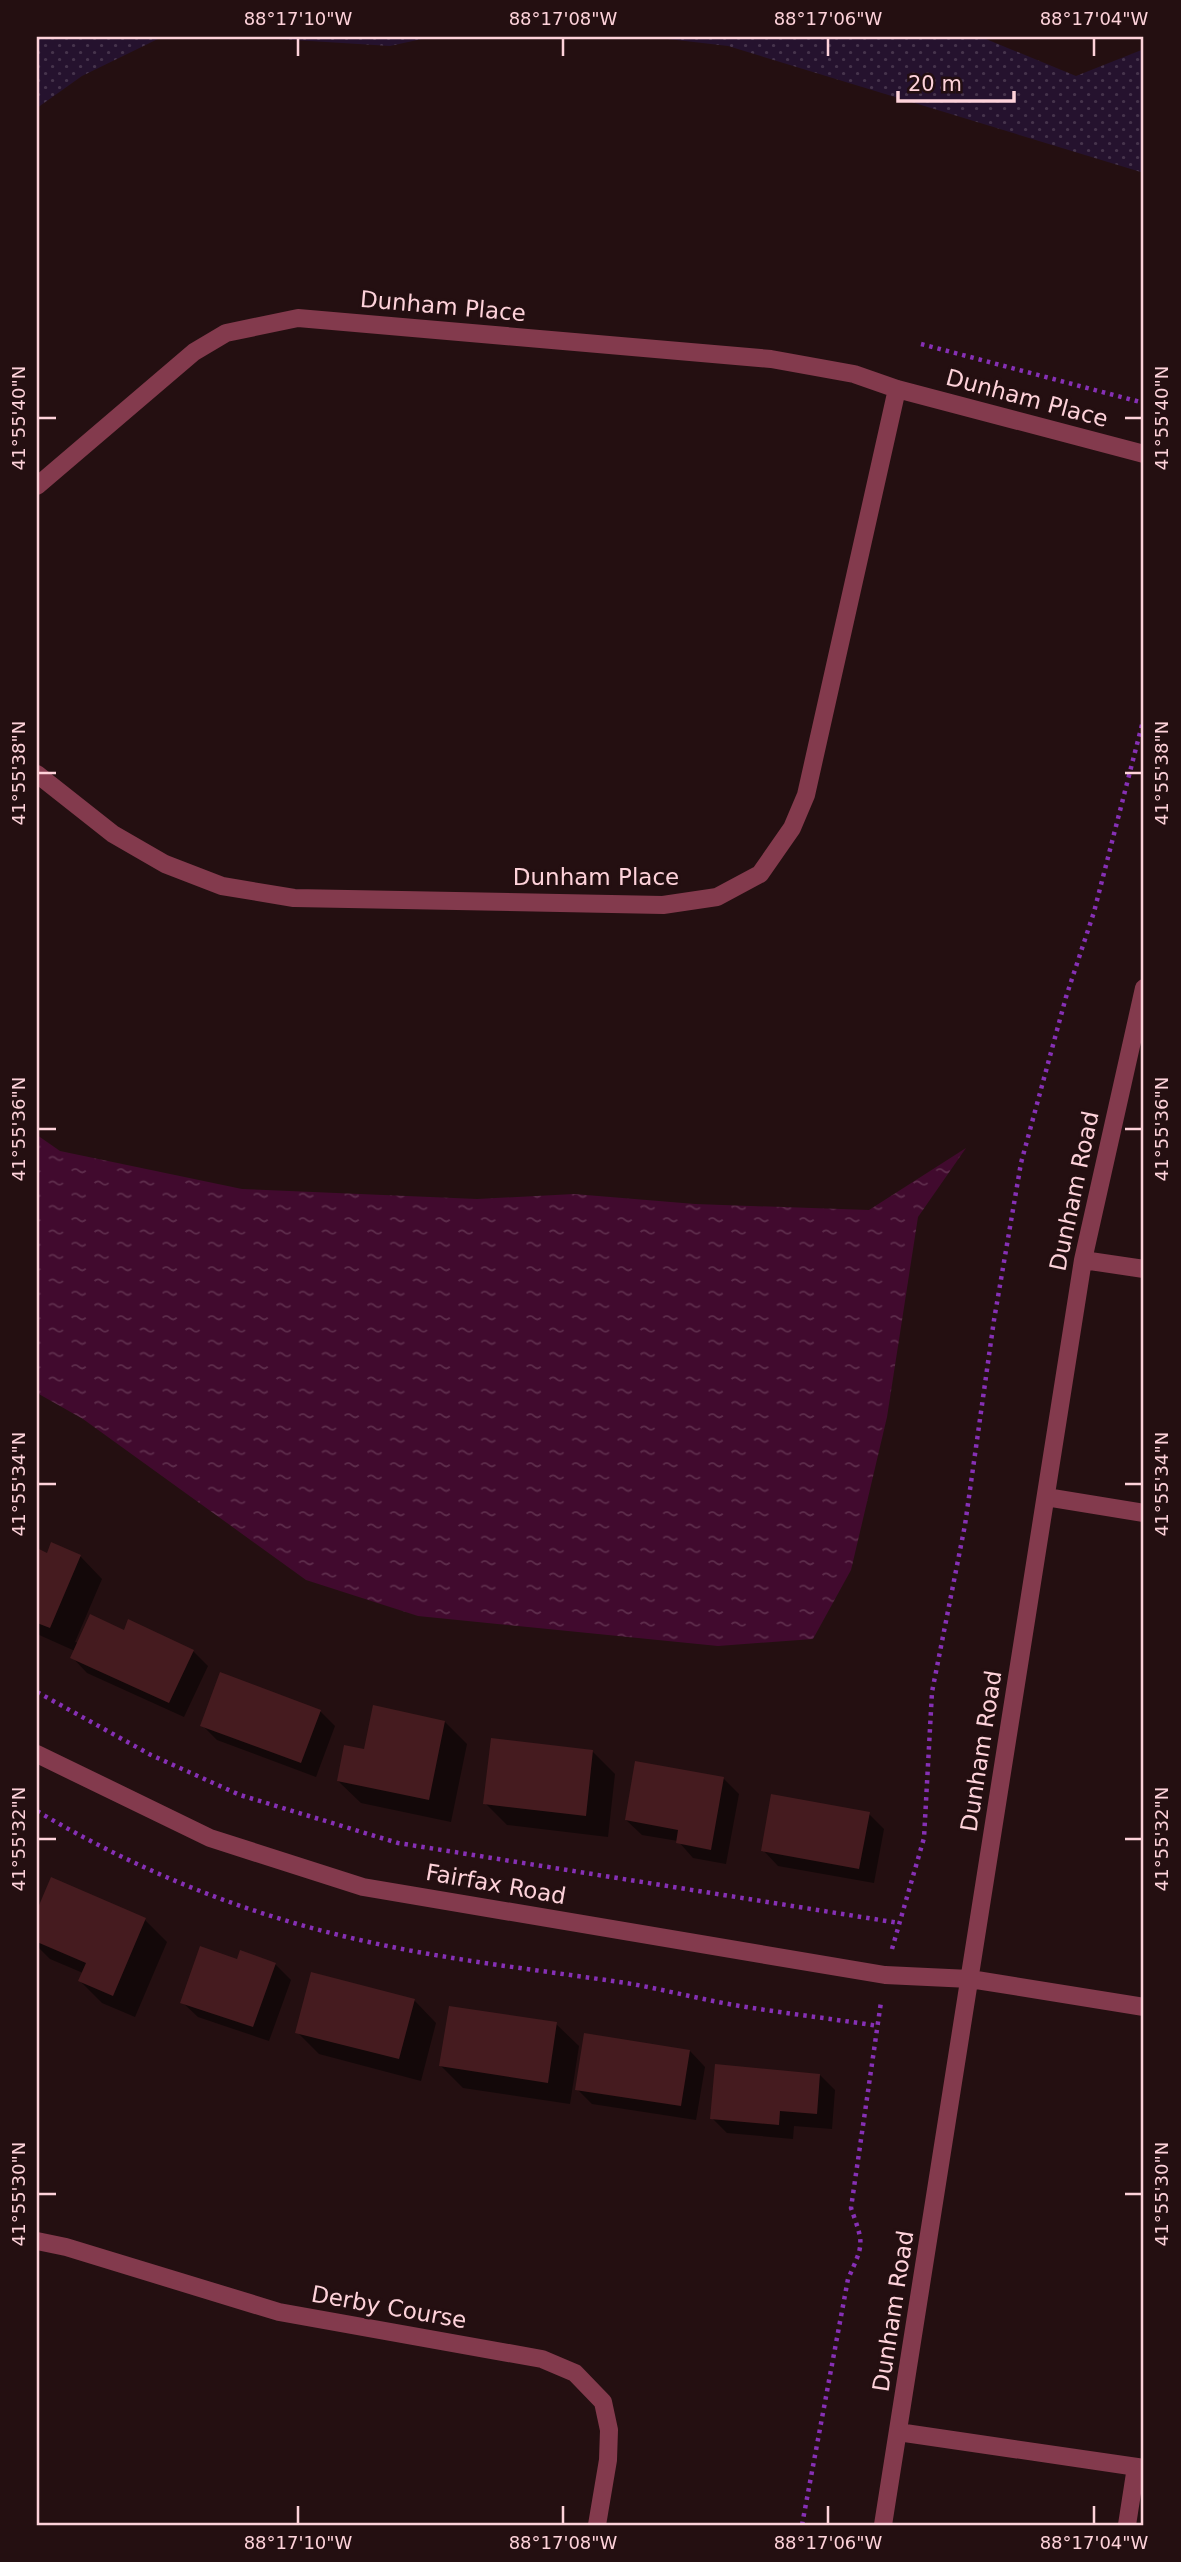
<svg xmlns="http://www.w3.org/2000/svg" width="1181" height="2562" font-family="'DejaVu Sans',sans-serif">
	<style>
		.park { fill: url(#park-dots) }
		.water { fill: url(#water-ripples) }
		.shadow { fill: #0007 }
		.building { fill: #451b1f }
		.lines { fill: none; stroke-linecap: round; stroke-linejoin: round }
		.path { stroke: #8630b5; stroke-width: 4.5; stroke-dasharray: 3.5 5; stroke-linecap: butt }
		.minor { stroke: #833a4d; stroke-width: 18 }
		.ticks { fill: none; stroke: #fed2da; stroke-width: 2.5 }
		.labels { text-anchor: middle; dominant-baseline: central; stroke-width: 6; stroke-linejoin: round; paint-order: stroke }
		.street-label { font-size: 23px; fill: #fed2da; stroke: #240f11 }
		.neatline { fill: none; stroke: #fed2da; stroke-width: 2.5 }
		.ticks-label { font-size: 18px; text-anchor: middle; fill: #fed2da }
	</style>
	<defs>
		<pattern id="park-dots" width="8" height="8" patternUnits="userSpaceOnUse" patternTransform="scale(1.75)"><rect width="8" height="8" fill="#25122e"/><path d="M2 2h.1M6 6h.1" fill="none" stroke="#46344c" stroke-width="1.8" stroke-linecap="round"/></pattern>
		<pattern id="water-ripples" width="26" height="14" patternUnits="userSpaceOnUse" patternTransform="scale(1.75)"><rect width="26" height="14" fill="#410a2e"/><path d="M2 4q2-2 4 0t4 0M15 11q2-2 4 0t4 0" fill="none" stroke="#5e2d4c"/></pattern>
	</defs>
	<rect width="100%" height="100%" fill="#240f11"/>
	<!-- park -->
	<path class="park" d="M37,37H162L82,76L37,108Z
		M246,37H431L390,46Z
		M651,37H981L1076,76L1144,49V173L728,46Z"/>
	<!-- water -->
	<path class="water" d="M37,1135L60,1151L242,1189L477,1199L574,1194L695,1204L869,1210L966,1148L918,1217L887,1417L851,1570L813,1639L718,1646L418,1616L306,1580L83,1419L37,1393Z"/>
	<!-- shadow -->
	<path class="shadow" d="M37,1550L48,1555L80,1556L102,1579L75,1642L78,1643L124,1633L193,1651L208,1666L184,1717L87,1673L72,1657L75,1651L37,1634Z
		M320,1711L335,1726L316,1777L217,1740L202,1725Z
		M445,1722L467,1744L451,1822L361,1803L338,1781L365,1751Z
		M593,1752L615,1774L608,1837L507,1825L485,1803Z
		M724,1779L739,1794L726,1864L693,1858L678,1841L642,1835L626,1820Z
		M869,1814L884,1829L874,1883L778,1866L763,1850Z
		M52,1880L145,1920L167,1942L135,2017L102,2003L80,1981L83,1973L50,1959L37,1946V1914Z
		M238,1961L275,1964L291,1980L269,2041L198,2017L182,2002Z
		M414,2000L436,2023L421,2081L319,2054L297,2032Z
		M556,2024L579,2046L570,2104L463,2088L441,2066Z
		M690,2051L705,2067L696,2120L592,2104L577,2089Z
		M820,2075L835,2090L832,2129L794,2126L793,2139L727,2133L712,2118Z"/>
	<!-- building -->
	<path class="building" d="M51,1542L81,1555L50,1628L37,1623V1548L47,1553Z
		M90,1614L124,1630L128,1619L194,1650L169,1703L70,1658Z
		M220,1672L321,1710L301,1763L200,1726Z
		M373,1705L445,1721L429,1800L337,1781L344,1745L364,1749Z
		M491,1738L593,1750L586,1816L483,1804Z
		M635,1761L724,1777L711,1850L676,1843L678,1830L625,1820Z
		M771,1794L870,1812L859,1869L761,1851Z
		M51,1877L146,1918L113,1996L78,1981L86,1963L37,1942V1910Z
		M200,1946L237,1959L240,1950L276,1963L253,2027L180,2003Z
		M311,1972L415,1999L399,2059L295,2033Z
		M449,2006L557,2022L548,2083L439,2066Z
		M584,2033L690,2050L681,2106L575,2090Z
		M715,2064L820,2074L817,2114L780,2111L779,2125L710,2119Z"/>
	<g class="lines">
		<!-- path -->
		<path class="path" d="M921,344L1144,403
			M37,1692L151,1755L240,1795L398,1843L899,1923
			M37,1811C138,1871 245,1914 360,1940C450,1961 542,1970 632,1984C670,1991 708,2001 746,2007C790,2014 834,2019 878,2026
			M892,1949L924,1838L932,1692L965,1525L994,1320L1021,1163L1066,997L1094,912L1144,717
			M802,2525L848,2279C864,2243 864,2245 851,2208L881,2002"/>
		<!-- minor -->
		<path class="minor" d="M37,486L194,352L226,333L298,318L771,359L854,374L897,389L1144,454
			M37,774L113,834L165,864L222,886L294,898L663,905L717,897L760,874L792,828L806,795L897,389
			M1083,1260L1144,1269
			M1046,1497L1144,1513
			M37,1754L210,1838L363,1887L885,1975L970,1979L1144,2007
			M37,2241L66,2247L279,2312L542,2359L575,2373L603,2402L609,2430L608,2460L597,2525
			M898,2432L1144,2468
			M883,2525L1083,1260L1144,988
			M1127,2525L1136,2467"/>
	</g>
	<!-- ticks -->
	<path class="ticks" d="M298,38V56M563,38V56M828,38V56M1094,38V56M38,418H56M1125,418H1142M38,773H56M1125,773H1142M38,1129H56M1125,1129H1142M38,1484H56M1125,1484H1142M38,1839H56M1125,1839H1142M38,2194H56M1125,2194H1142M298,2506V2524M563,2506V2524M828,2506V2524M1094,2506V2524"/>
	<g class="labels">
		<!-- street labels -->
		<g class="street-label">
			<text transform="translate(443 306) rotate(5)">Dunham Place</text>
			<text transform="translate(1027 398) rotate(15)">Dunham Place</text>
			<text x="596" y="877">Dunham Place</text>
			<text transform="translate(1074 1191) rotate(-78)">Dunham Road</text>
			<text transform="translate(981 1751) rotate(-81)">Dunham Road</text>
			<text transform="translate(496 1884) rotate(10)">Fairfax Road</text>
			<text transform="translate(389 2307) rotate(10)">Derby Course</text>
			<text transform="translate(893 2311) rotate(-81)">Dunham Road</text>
		</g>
	</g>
	<!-- border -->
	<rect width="1181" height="2562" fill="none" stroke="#240f11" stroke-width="77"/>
	<!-- scale -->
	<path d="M898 91v10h116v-10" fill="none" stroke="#fed2da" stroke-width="3.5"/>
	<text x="908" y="91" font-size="21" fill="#fed2da" stroke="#240f11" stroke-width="5" paint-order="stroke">20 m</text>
	<rect x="38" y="38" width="1104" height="2486" class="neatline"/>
	<g class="ticks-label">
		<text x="298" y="25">88°17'10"W</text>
		<text x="563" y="25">88°17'08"W</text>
		<text x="828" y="25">88°17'06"W</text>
		<text x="1094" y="25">88°17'04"W</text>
		<text transform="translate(19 418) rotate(-90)" y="6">41°55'40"N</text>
		<text transform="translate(1162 418) rotate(-90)" y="6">41°55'40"N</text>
		<text transform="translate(19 773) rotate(-90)" y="6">41°55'38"N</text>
		<text transform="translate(1162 773) rotate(-90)" y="6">41°55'38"N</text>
		<text transform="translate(19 1129) rotate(-90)" y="6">41°55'36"N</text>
		<text transform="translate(1162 1129) rotate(-90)" y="6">41°55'36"N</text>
		<text transform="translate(19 1484) rotate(-90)" y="6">41°55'34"N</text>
		<text transform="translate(1162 1484) rotate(-90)" y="6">41°55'34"N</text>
		<text transform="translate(19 1839) rotate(-90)" y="6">41°55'32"N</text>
		<text transform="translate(1162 1839) rotate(-90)" y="6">41°55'32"N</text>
		<text transform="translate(19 2194) rotate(-90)" y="6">41°55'30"N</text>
		<text transform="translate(1162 2194) rotate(-90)" y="6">41°55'30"N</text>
		<text x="298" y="2549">88°17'10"W</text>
		<text x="563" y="2549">88°17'08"W</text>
		<text x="828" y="2549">88°17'06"W</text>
		<text x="1094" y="2549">88°17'04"W</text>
	</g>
</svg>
